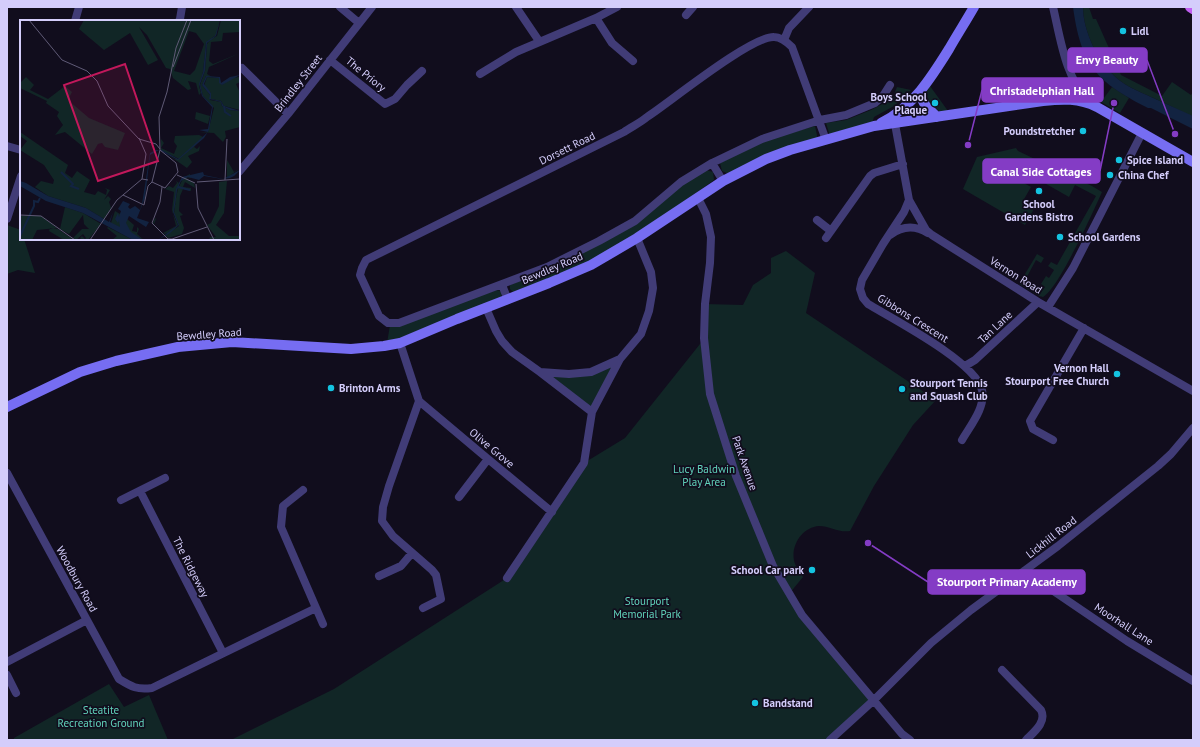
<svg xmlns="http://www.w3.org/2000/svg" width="1200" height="747" font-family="'PT Sans',sans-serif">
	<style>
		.green { fill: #112626 }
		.water { fill: #122341 }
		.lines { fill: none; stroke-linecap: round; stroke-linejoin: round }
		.street { stroke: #413c77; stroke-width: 8 }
		.secondary { stroke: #766df2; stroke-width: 10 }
		.primary { stroke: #c05ef1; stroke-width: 10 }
		.poi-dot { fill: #14c3e0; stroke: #110d1d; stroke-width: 1.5 }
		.labels { text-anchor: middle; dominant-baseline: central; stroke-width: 3.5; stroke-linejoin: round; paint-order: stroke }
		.poi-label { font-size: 11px; font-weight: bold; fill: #d4cdfb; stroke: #110d1d; text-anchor: start }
		.street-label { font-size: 11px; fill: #d4cdfb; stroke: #110d1d }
		.park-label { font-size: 11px; fill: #61d3bb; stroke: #110d1d }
		.inset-river { fill: none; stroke: #122341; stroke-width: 2 }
		.inset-road { fill: none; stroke: #5f5a76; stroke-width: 1 }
		.view { fill: #c2185b; fill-opacity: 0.15; stroke: #c2185b; stroke-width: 2 }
		.inset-edge { fill: none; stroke: #d4cdfb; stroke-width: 2 }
		.leader { fill: none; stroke: #843cc5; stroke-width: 1.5 }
		.callout-dot { fill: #843cc5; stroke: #110d1d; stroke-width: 1.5 }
		.callout { fill: #843cc5; stroke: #843cc5; stroke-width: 1.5 }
		.callout-label { font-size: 12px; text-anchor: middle; font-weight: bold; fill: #fff }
	</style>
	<rect width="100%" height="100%" fill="#110d1d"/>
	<!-- green -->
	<path class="green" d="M1083,7H1089L1093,19H1096L1121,75L1162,96L1172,82L1191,95L1193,92V117C1179,110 1165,103 1151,97C1140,92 1128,87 1119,80C1099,64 1083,32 1083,7Z
		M930,86L948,111L941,113L928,101L926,93Z
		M897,87L911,90L894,106L874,117L872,124L830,136L826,123L846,120L871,110L892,99Z
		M1112,87L1129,98L1120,113L1101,102Z
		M815,126L818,140L729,174L722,171L720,163L763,141Z
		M1016,148L1018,151L1092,186L1102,192C1093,212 1059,288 1043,297L1039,296L1019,284L1037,254L1044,258L1041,263L1036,260L1023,284L1040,294L1045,287L1041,284L1046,276L1049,278L1054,270L1048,266L1051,262L1057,265L1096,196L1075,185L1069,197L1013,165L1008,174L1031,187L1023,201L1035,207L1025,225L963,189L977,157Z
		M706,170L713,172L714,180C674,209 634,239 590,261C565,274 539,282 513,292L510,289V285L548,270L600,243L682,184Z
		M7,225L21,230V239H24L35,273L18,270L7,274Z
		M786,251L815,273L806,313L936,400L913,425L874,486L850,531C839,533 830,526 819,526C802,527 789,547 795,564C797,568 801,573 803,577L789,594L874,700L830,740H231L334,689L507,578L584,463L625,438L704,339L705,304L743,305L753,285L771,273V258Z
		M497,290L502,292L501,298L387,343L390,325Z
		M620,359L592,412L540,372H591Z
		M109,684L124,707L149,695L168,740H14V738Z"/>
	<!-- water -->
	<path class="water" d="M1073,7H1083C1083,32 1099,64 1119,80C1128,87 1140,92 1151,97C1165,103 1179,110 1193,116V129L1151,108H1148C1097,82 1081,66 1073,7Z"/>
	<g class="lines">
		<!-- street -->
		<path class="street" d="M340,7L359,23
			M516,7L539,41
			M1053,7C1061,41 1065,77 1090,104
			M686,15L693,7
			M596,18L612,43L633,61
			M75,21L79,7
			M179,21L180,19L182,7
			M784,40L789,28L809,7
			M330,60L385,104L395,99L407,85L422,71
			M242,68L288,114
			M480,74L516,52L596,18L617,7
			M895,124L909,200L926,230L932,235L1038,302L1193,391
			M826,140L792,47C787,42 781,37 774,37C751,36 670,102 647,117C640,123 631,127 624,132L366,260L362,268L360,275L379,316L388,323H399L547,267L599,241L635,221L681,182L712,163L762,139L820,120L846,115L875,103L883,96L890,85
			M7,146L21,150
			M712,163L723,181
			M239,172L288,114L372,7
			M698,198L706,214L711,237L710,263L705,304L704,338L710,394L736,476L773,566L802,615L902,734L910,740
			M909,200L904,212L883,244L862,280L860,289L863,298L868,304C893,319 976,362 982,390C986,407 970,426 962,440
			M7,219L21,176
			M817,220L831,231
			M890,235C902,226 915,225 928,233
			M826,238L870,176L874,173L903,164
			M502,285L508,300
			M1048,307L1073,268L1142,133
			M486,308L496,331L502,341L512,352L540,372L569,374L591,372L620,359L641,334L649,311L653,288L651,272L637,238
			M400,343L419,401L488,459L552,512
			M965,366L975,360L1038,302
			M540,372L592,412
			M419,401L389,486L383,507L382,521L393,536L432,570L436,575L441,599L423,608
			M1053,440L1033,429L1030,421L1084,328
			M7,473L119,679C132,687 137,690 152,688L316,608
			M303,490L283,506L281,527L323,624
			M140,491L223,653
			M459,497L488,459
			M121,500L165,478
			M1024,571L1127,641L1193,681
			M379,576L401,566L412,553
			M507,578L584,463L592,412L620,359
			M7,662L87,620
			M1002,670L1041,710C1047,722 1034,732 1026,740
			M7,675L16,693
			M830,740L874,700L931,643L971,610L1058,546L1158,466L1171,454L1193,428"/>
		<!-- secondary -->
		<path class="secondary" d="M919,93L925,105L937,117
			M881,123C913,107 931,78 949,49C957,35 966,21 974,7
			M7,407L80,372L116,361L178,347L232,342L351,349L384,346L400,343L457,319L549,283L591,265L637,238L723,181L766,159L790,150L874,126L1043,101C1062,99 1079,98 1097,107L1193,162"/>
		<!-- primary -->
		<path class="primary" d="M1190,7L1193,9"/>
	</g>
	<!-- markers -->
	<g class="poi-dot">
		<circle cx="1123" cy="31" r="4"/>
		<circle cx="935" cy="103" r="4"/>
		<circle cx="1083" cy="131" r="4"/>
		<circle cx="1119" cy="160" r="4"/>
		<circle cx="1110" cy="175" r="4"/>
		<circle cx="1039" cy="191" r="4"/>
		<circle cx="1060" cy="237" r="4"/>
		<circle cx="1117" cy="374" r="4"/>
		<circle cx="331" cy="388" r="4"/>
		<circle cx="902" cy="389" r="4"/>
		<circle cx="812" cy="570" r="4"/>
		<circle cx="755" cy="703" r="4"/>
	</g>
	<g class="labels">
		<!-- poi labels -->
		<g class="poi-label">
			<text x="1131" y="31">Lidl</text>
			<text x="927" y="97" text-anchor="end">Boys School<tspan x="927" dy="13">Plaque</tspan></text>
			<text x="1075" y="131" text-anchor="end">Poundstretcher</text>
			<text x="1127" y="160">Spice Island</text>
			<text x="1118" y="175">China Chef</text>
			<text x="1039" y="204" text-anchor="middle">School<tspan x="1039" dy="13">Gardens Bistro</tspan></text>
			<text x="1068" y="237">School Gardens</text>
			<text x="1109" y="368" text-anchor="end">Vernon Hall<tspan x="1109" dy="13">Stourport Free Church</tspan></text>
			<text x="910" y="383">Stourport Tennis<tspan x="910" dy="13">and Squash Club</tspan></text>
			<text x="339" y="388">Brinton Arms</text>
			<text x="804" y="570" text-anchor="end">School Car park</text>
			<text x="763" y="703">Bandstand</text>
		</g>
		<!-- street labels -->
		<g class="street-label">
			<text transform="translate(366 74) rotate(39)">The Priory</text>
			<text transform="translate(298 83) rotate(-52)">Brindley Street</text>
			<text transform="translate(567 148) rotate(-26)">Dorsett Road</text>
			<text transform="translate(552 268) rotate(-23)">Bewdley Road</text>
			<text transform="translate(1016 275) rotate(32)">Vernon Road</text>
			<text transform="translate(913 318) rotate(32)">Gibbons Crescent</text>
			<text transform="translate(995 327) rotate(-43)">Tan Lane</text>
			<text transform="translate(209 334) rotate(-4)">Bewdley Road</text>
			<text transform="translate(492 448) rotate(40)">Olive Grove</text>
			<text transform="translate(745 463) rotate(71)">Park Avenue</text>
			<text transform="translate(1051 537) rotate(-38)">Lickhill Road</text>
			<text transform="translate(191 567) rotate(63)">The Ridgeway</text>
			<text transform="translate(77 579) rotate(61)">Woodbury Road</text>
			<text transform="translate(1124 624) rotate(33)">Moorhall Lane</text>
		</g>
		<!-- park labels -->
		<g class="park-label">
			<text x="704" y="469">Lucy Baldwin<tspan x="704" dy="13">Play Area</tspan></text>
			<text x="647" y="601">Stourport<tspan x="647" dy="13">Memorial Park</tspan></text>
			<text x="101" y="710">Steatite<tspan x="101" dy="13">Recreation Ground</tspan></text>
		</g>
	</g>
	<!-- overview -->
	<g transform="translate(20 20)">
		<rect width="220" height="220" fill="#110d1d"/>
		<path d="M64,0H200L196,15L191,19L197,16L201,0H220V12L203,13L202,21L191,22L189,41L193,44L220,33L189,47L187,54L192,57L186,56L182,65L190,75V80L201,82L202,86L210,90L220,91V107L205,111L206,117L203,122L194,113L179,112H188L194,88L183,76L180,65L185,51L187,24L190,20L186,23L183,52L179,66L181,73L179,75L176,63L168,61L171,69L168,70L153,58L150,49L146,48L127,15L119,7L138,40L128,45L110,13L84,30L59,9ZM169,11L176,13L184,24L175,50L170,55L154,51ZM6,57L14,65L10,70L28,79L45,66L52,72L48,80L69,98L105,113L98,130L85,127L82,123L78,124L72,134L45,112L35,115L43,105L37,96L39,92L26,83L27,81L0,68V63ZM187,57L199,58L202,65L210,58L220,57V62L216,64L220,73V90L204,86L201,81L191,79V73L184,66ZM176,92L190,96L188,104L175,99ZM0,112L48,145L45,153L52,158L57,151L70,160L64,172L75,175L78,171L86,175L87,170L85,168L90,170L84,180L88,176L91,179L89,182L91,188L84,199L66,188L28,176L15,167L21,161L33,164L34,160L24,145L0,130L7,121L0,116ZM179,115L183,117L174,127L177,129L180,126L179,131L168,136L172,142L167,148L144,132L155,139H159L141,130V119L144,123L141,128L154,134L157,126L154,122L155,116ZM207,140L214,152L220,148L207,158ZM170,154L171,158L165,157L174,163L175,168L165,162L163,167L171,168V171L163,169L160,176L159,191L163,195L160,196L164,208L162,214L148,218L145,215L159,206L154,193L157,170L164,157ZM156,161L159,163L153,194L158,205L149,213L144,214L133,203L135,198L136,199L134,204L143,213L156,206L152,190L154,172L145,169L149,166L153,168L157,163ZM207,161L204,193L196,205L209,216H220V220H189L190,217H196L187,205L191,203L199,186V162ZM45,187L63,193L81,204L68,220H62L60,218L62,216L65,219L70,214L66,218L63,214L56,220L53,218L62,209H69L64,204L63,195L49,214L40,209ZM95,191L100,194L102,191L101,194L114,205L112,211L117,212V207L119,209L117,214L124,220L91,203ZM1,196H21L37,208L17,210L12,220H0ZM30,208L38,209L54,220H44L29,211ZM87,208L88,207L113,220H92L97,216Z" fill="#112626" fill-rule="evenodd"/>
		<path d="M200,0L196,16L187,23L185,51L180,64L183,76L193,86L189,110L184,118L158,140L139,130L130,135L125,178L117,198L129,202L126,207L109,196L106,203L111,212L123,220H113L63,193L26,181L0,166V161L6,163L28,176L66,188L89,202L93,192L90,202L100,207L99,200L98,203L95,199L98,193L99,197L101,191L98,189L103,181L110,184L108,187L110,189L115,186L120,190L122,184L130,133L136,130H142L158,139L188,112L179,110L188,109L192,87L182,76L179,64L183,52L186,22L195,16ZM220,55L202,65L199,63V58L187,57L184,64L191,73V79L201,81L204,86L220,91L210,90L202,86L201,82L189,79L190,75L182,65L186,56L200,57L201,63L210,57ZM220,150L214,156L210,158L202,159L184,156L179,160L168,157L161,161L157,170L154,192L159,205L150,213L138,220L158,205L153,192L156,169L162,157L183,152L184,155L203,159Z" fill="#122341"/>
		<path class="inset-river" d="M204,86L205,92L211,96M41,152L53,164L51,166L59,169M158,167L170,170M0,216L14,186V181L18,182L20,178"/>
		<path class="inset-road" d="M9,0L42,40L67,51L77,61L88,86L119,119L136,124L140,129M153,47L171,0M119,118L126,134L122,159M157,155L175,163M205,160L207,119M132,162L140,130L139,97L147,72L156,28L167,0M132,162L145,168L158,152L156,143L140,130M177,162L220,159M176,164L178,188L194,220M142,167L140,182L132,203L148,219H152L187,207M103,175L124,185L128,166L132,162M0,195L21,196L55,220M70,220L97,180L122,159L128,160"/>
		<path class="view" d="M105,44L138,141L78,161L44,65Z"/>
		<rect width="220" height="220" class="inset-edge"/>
	</g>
	<!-- callouts -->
	<path class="leader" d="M1175 134L1147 60M968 145L982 90M1114 103L1100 171M868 543L928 582"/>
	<g class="callout-dot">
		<circle cx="1175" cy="134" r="4"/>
		<circle cx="968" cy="145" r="4"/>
		<circle cx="1114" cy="103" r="4"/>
		<circle cx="868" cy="543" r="4"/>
	</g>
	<g class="callout">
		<rect x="1068" y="48" width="79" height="24" rx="4"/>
		<rect x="982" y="78" width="121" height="24" rx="4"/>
		<rect x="983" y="159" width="117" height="24" rx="4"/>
		<rect x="928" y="570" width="157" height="24" rx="4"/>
	</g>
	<g class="callout-label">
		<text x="1107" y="64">Envy Beauty</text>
		<text x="1042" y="95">Christadelphian Hall</text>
		<text x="1041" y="176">Canal Side Cottages</text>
		<text x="1007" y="586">Stourport Primary Academy</text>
	</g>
	<!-- border -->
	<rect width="1200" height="747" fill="none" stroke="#d4cdfb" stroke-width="16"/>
</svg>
